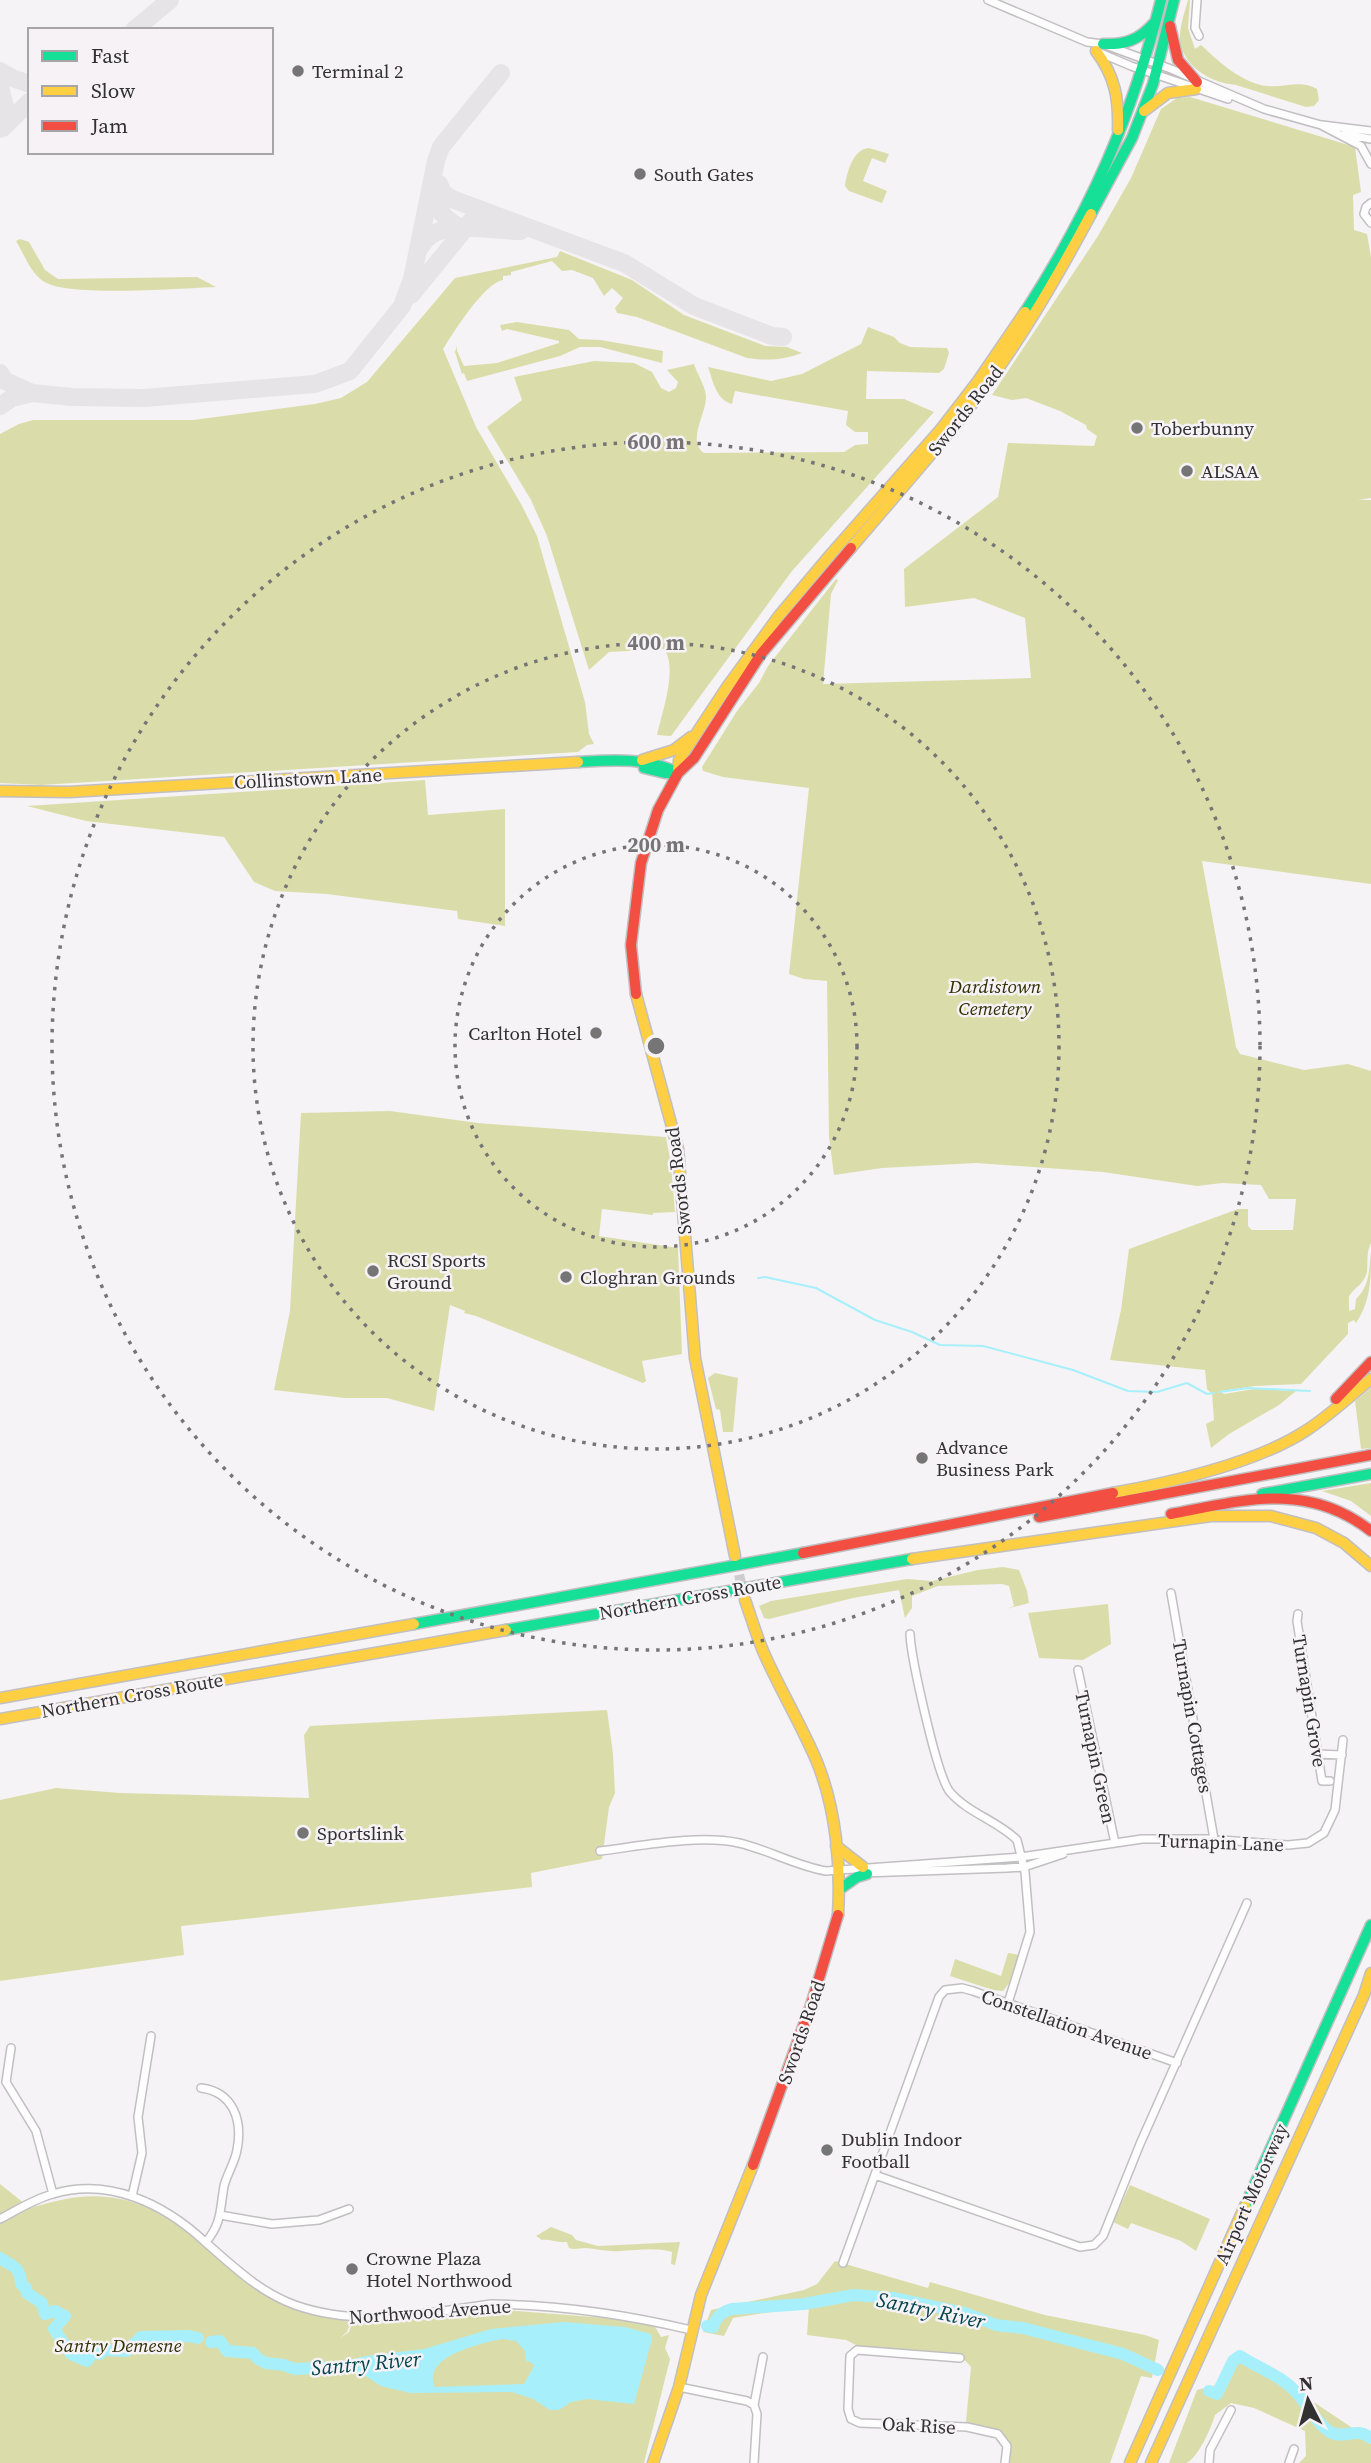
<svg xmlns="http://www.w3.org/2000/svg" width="1371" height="2463" font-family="'Source Serif 4',serif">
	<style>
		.green { fill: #dadda9 }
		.water { fill: #a7f0fb; fill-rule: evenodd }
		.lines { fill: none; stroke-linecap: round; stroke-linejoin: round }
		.stream { stroke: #a7f0fb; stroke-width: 2 }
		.river { stroke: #a7f0fb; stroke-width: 12 }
		.taxiway { stroke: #e6e4e6; stroke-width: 18 }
		.secondary-tunnel { stroke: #ceccce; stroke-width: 10; stroke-dasharray: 10 5; stroke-linecap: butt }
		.street-casing { stroke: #c1bfc1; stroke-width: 10 }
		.fast-casing { stroke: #c1bfc1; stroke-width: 13 }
		.slow-casing { stroke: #c1bfc1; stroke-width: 13 }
		.jam-casing { stroke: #c1bfc1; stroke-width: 13 }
		.street { stroke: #fefdfe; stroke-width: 7 }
		.fast { stroke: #16e098; stroke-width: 10 }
		.slow { stroke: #ffcf43; stroke-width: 10 }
		.jam { stroke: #f24e42; stroke-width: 10 }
		.ring { fill: none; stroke: #767576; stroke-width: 3.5; stroke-dasharray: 3.5 7 }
		.poi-dot { fill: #767576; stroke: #f6f2f6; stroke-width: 2.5 }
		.labels { text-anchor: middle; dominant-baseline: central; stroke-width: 5; stroke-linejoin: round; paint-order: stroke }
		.poi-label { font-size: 19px; fill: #323132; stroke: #f6f2f6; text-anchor: start }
		.street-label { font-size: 19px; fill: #323132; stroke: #f6f2f6 }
		.park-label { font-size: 19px; font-style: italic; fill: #2f3004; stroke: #f6f2f6 }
		.water-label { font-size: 21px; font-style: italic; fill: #00444c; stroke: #f6f2f6 }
		.centre { fill: #767576; stroke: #f6f2f6; stroke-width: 3.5 }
		.ring-label { font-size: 21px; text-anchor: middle; font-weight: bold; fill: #767576; stroke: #f6f2f6; stroke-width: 5; stroke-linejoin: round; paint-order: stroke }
	</style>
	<rect width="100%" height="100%" fill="#f5f3f5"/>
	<!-- green -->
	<path class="green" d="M1188,0H1190L1188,28L1195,49L1201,45C1218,61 1243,84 1267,86C1284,88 1301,79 1317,89L1319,100L1314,106L1306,107L1236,85C1209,83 1178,64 1180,33C1181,22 1185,11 1188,0Z
		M1190,97L1355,147L1361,192L1353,195L1354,230L1367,234L1371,257V498L1358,500H1371V884L1202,861L1236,1047L1240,1054L1304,1070L1348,1064L1371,1071V1243C1366,1252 1368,1262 1367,1272C1364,1284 1355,1287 1349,1296V1311L1355,1309L1356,1299C1370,1286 1369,1269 1371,1251C1371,1278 1371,1301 1356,1323L1354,1320L1348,1323V1334L1301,1384L1255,1386L1220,1391L1224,1394L1254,1389L1296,1391L1279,1405L1229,1434L1211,1448L1206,1424L1214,1420L1212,1394L1207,1389L1205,1370L1110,1360L1121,1310L1129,1249L1238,1209H1248V1226L1252,1230H1293L1296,1199H1269L1261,1185L1222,1183L1197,1186L1103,1172L976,1163L882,1168L834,1175L829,1137L827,981L804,979L789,974L809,788L723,777L703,771L702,767L737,711L759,683L768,666L836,579L838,580L831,594L823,684L1031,678L1025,618L974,598L905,607L904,569L998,497L1008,443L1094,446L1097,436L1087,429L1086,425L1060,411L1026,398L1012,400L992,395L1098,236L1131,178L1161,109L1177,98Z
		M869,148L889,154L885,163L872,158L863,181L887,191L882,203L849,191L845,186C847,172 853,149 869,148Z
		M20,239L29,242L45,270L58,279L197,277L216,287C183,288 66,298 43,281C30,272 24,254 16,241Z
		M560,251L632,280L684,315L765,346L787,347L802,353C783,360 767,361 747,358L637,317L617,313L615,308L623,298L612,288L604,296L593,278L572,270L562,271L552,261L511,272V275L503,276V280C484,283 454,332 443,349L476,427L521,504L537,536L585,702L589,734L594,744L587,745L578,752L41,785L0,783V434L19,424L33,420H193L315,404L341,398L367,382L455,278L557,257Z
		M517,322L569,330L579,339L601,340L663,351L662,363L600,347H580L560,356L467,381L464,373L462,374L455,352L457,346V351L464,366L497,363L559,343V341L507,329L502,331L500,325Z
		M868,327L894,337L900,343L910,347L947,348L949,353L944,369L939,373L867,371L866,399H904L934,412L792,571L671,736L657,735C662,713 678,668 664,649L609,652L589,670L547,536L531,500L487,427L522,400L514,377L594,361L634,363L652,372L661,388L669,392L676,388L678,382L667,370L694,364C697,374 705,385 706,396C707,413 686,441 704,453L844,452L855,445L868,444V432H855L846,425L848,411L735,391L732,404C716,400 713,381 708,367L771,381L802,374L861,344Z
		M425,780L428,815L505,809V926L458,919L457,911L327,894L275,891L254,882L224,837L86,821L27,806Z
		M390,1111L478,1123L666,1137L671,1165L675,1212L653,1213V1215L602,1209L599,1236L678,1248L682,1354L642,1361L646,1381L643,1383L476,1316L464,1313L465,1311L450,1305L434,1411L387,1398H345L274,1390L290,1311L301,1113Z
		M715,1373L738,1378L733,1432H723L720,1410L716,1409L708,1378Z
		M1371,1388V1448L1361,1449L1355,1401Z
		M1371,1483V1516L1351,1501L1322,1491Z
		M1003,1567L1019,1570L1027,1591L1029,1603L1006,1609L1014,1606L1009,1586L1002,1584L938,1586L912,1596V1608L905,1618L899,1590L853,1598L769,1619L764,1618L759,1606L771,1601L907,1579L932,1581L978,1570Z
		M1108,1604L1111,1644L1083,1660L1039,1658L1028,1613Z
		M607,1710L613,1754L615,1793L609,1807L602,1859L531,1873L532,1887L181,1926L184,1955L0,1981V1800L56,1788L120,1793L309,1798L304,1735L310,1726Z
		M1008,1953L1019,1955L1010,1982L1003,1991L993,1990L950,1976L955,1959L1001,1976Z
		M0,2184L30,2208C74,2195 105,2190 149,2208C157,2212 166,2215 173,2220C198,2237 218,2261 243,2279C276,2303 310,2315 351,2322L347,2332L340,2338L349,2332L352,2323L396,2322L493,2309L631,2320L654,2325L661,2337L669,2335L665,2348L670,2359L644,2463H0Z
		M1130,2185L1210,2219L1196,2251L1181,2241L1131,2223L1128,2229L1113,2222Z
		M551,2227L572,2235L576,2240L598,2246L680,2242L675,2265L671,2264L672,2252C656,2247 637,2250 620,2251C609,2252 597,2249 586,2248C579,2248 575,2250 569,2248L567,2242C558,2243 550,2239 542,2240L536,2236Z
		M835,2261L928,2288L930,2282L1045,2315L1145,2335L1159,2340L1152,2378L1141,2376L1110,2463H1007L1009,2444L1003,2432L966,2422L971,2367L962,2357L858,2346L846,2340L807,2335L809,2306L733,2318L724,2336L703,2332L711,2310L804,2290L817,2284Z
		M1231,2357L1240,2362L1256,2360L1275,2369L1306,2397L1357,2431L1371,2435V2463H1299L1306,2456L1305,2431L1254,2408L1231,2403L1215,2415C1212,2426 1198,2459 1186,2463C1182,2463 1174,2463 1169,2463L1197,2390L1216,2385Z"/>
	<!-- water -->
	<path class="water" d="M564,2322L625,2327L651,2334L652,2339L634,2404L587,2399L571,2402L559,2410H550L533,2399L512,2392L410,2393L381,2386L364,2375L328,2371L325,2368L327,2365L366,2356L424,2349L491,2329ZM503,2339L516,2341L525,2351L526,2361L531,2362L534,2366L524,2384L434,2387C434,2383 432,2379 433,2375C437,2353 485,2342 503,2339Z"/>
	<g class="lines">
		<!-- stream -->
		<path class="stream" d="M758,1278L765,1277L816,1288L875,1320L912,1332L940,1345L983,1346L1073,1370L1128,1391L1157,1392L1187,1383L1207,1394L1214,1393
			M1219,1392L1248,1388L1310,1391"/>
		<!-- river -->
		<path class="river" d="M0,2258C13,2267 20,2266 21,2284L26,2288L27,2293L42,2303L45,2314L55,2311L65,2316L54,2329L71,2354L87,2361L93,2352L100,2354L103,2350L127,2351L141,2337L189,2336L198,2338
			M707,2326L713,2327C717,2316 721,2312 732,2309L804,2304L854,2295L894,2298L965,2313L996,2325L1023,2328L1123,2354L1158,2370
			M211,2342L220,2341L227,2351L253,2353L258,2359L266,2363L284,2365L294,2369L338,2367
			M1209,2391L1217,2394L1233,2361L1240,2356C1258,2368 1280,2375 1295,2391C1307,2403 1316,2423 1330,2432C1344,2440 1356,2426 1371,2438"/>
		<!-- taxiway -->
		<path class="taxiway" d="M134,30L170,0
			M0,71L12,78L30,84
			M0,86L5,107L0,129
			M3,128L30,101
			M439,184L443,193L452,199L624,263L694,306L772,336L783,337
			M431,188C434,207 446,223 465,229
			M418,251C423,243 428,235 437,232C458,223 498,231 521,231
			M411,295L472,220L480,216L493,215
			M0,373L5,381L32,393L72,397L144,398L315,384L350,371L402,306L412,279L436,161L441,147L501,73
			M0,406L12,398L32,393"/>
		<!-- secondary-tunnel -->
		<path class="secondary-tunnel" d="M736,1560L743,1593"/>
		<defs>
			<path id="street" d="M988,0L1087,42L1103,44L1171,69L1264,109L1321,125L1361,146L1371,164
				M1197,0L1195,28L1199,36
				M1098,52L1131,66L1228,99
				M1322,125L1371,131
				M1344,134L1371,139
				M1371,203L1366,207L1364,214L1371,223
				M1171,1593L1214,1839
				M1298,1614L1297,1621L1322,1781H1330
				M910,1634C911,1657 937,1777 950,1792C968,1813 998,1821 1017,1840L1025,1872L1030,1932L1008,2003
				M1078,1670L1115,1843
				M1317,1754L1342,1755
				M600,1851C641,1846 699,1834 739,1843C769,1850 796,1866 826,1871L1021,1857L1142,1839H1208L1288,1845L1308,1843L1324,1833L1335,1810L1343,1740
				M863,1873L1007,1868L1024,1867L1063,1854
				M11,2048L6,2082L36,2131L53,2194
				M201,2088C233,2092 243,2120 237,2150C235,2162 227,2174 224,2186C220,2209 222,2223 206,2242
				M875,2175L1080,2247L1094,2245L1103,2236L1140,2144L1247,1903
				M132,2196L142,2153L138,2117L151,2036
				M220,2215L272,2224L319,2220L349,2209
				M0,2219C17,2210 34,2199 53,2194C109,2177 164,2204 204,2241C233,2266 259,2292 295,2305C360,2328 425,2313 491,2304C558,2305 625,2314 691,2330
				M843,2263L939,1997L945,1990L962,1988L973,1991L1177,2063
				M960,2358L857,2350L850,2356L848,2409L851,2419L860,2423L967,2427L998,2434L1007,2446L1005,2463
				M679,2387L747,2401L754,2405L757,2414L754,2463
				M754,2405L763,2357
				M1209,2463L1210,2450L1231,2410
				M1289,2463L1294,2449"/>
			<path id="fast" d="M1103,44C1125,45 1139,40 1154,23
				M1091,214L1132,138L1153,84L1174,0
				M1025,312C1091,210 1132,117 1161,0
				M578,762C611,760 648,757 678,773
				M644,768L665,773H678
				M1262,1494L1371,1474
				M414,1624L803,1553
				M506,1630L912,1559
				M840,1889L857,1877L867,1874
				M1245,2206L1371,1925"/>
			<path id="slow" d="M1096,51C1115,76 1119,99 1118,130
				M1144,111L1168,93L1196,89
				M851,548C889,503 928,459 965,413C1014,352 1054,283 1091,214
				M642,760L674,750L691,737
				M678,773L679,760L727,687L778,617L831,554L941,429L978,381L1025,312
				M0,791L69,792L578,762
				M636,994L678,1149L695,1358L735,1556
				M1113,1493C1173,1482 1257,1463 1307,1430C1330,1415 1350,1396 1371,1379
				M912,1559L1211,1516H1271L1316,1528L1344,1543L1371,1566
				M745,1600C751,1617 756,1634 763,1651C779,1688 801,1724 817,1762C836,1809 841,1865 838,1915
				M0,1698L414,1624
				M0,1719L506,1630
				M836,1846L863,1867
				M653,2463L679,2387L701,2295L753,2165
				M1130,2463L1245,2206
				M1151,2463L1364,1995L1371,1973"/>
			<path id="jam" d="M1170,26L1178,60L1197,82
				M636,994L631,945L641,863L658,810L678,773L694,758L761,654L851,548
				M1336,1399L1371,1362
				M1171,1514C1245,1500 1307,1481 1371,1531
				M1039,1517L1371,1455
				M803,1553L1113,1493
				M753,2165L811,2005L838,1915"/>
		</defs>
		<!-- street casing -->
		<use href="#street" class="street-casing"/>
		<!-- fast casing -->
		<use href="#fast" class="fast-casing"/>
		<!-- slow casing -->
		<use href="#slow" class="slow-casing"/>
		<!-- jam casing -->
		<use href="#jam" class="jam-casing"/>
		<!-- street -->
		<use href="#street" class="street"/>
		<!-- fast -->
		<use href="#fast" class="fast"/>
		<!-- slow -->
		<use href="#slow" class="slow"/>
		<!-- jam -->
		<use href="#jam" class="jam"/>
	</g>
	<!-- distance rings -->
	<g class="ring">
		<circle cx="656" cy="1046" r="201"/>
		<circle cx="656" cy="1046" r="403"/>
		<circle cx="656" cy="1046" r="604"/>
	</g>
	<!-- markers -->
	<g class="poi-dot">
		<circle cx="298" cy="71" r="7"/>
		<circle cx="640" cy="174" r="7"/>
		<circle cx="1137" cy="428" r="7"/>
		<circle cx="1187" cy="471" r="7"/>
		<circle cx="596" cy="1033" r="7"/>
		<circle cx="373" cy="1271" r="7"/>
		<circle cx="566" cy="1277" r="7"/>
		<circle cx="922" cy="1458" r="7"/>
		<circle cx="303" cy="1833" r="7"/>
		<circle cx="827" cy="2150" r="7"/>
		<circle cx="352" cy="2269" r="7"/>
	</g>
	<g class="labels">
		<!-- poi labels -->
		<g class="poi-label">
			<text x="312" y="71">Terminal 2</text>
			<text x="654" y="174">South Gates</text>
			<text x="1151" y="428">Toberbunny</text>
			<text x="1201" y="471">ALSAA</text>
			<text x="582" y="1033" text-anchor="end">Carlton Hotel</text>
			<text x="387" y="1260">RCSI Sports<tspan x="387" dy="22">Ground</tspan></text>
			<text x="580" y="1277">Cloghran Grounds</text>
			<text x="936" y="1447">Advance<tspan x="936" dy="22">Business Park</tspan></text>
			<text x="317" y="1833">Sportslink</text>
			<text x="841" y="2139">Dublin Indoor<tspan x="841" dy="22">Football</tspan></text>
			<text x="366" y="2258">Crowne Plaza<tspan x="366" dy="22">Hotel Northwood</tspan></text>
		</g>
		<!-- street labels -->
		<g class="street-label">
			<text transform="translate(965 410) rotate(-52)">Swords Road</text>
			<text transform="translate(308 778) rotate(-3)">Collinstown Lane</text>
			<text transform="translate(678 1181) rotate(-97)">Swords Road</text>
			<text transform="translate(690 1597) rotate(-10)">Northern Cross Route</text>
			<text transform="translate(132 1695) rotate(-10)">Northern Cross Route</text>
			<text transform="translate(1310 1701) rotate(81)">Turnapin Grove</text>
			<text transform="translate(1193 1716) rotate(80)">Turnapin Cottages</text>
			<text transform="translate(1096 1757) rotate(78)">Turnapin Green</text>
			<text transform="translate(1221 1842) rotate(2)">Turnapin Lane</text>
			<text transform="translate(1067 2024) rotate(19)">Constellation Avenue</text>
			<text transform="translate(801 2032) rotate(-71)">Swords Road</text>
			<text transform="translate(1251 2194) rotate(-66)">Airport Motorway</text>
			<text transform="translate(430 2311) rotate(-4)">Northwood Avenue</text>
			<text transform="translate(919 2425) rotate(3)">Oak Rise</text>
		</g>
		<!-- park labels -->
		<g class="park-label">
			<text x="995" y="986">Dardistown<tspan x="995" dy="22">Cemetery</tspan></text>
			<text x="118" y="2345">Santry Demesne</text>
		</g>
		<!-- water labels -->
		<g class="water-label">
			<text transform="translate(931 2310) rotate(12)">Santry River</text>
			<text transform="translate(366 2363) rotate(-5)">Santry River</text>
		</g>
	</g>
	<circle cx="656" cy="1046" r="10" class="centre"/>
	<g class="ring-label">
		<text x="656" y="449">600 m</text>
		<text x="656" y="650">400 m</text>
		<text x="656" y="852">200 m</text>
	</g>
	<!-- legend -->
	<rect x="28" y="28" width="245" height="126" fill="#f6f2f6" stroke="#a8a5a8" stroke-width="2"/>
	<rect x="42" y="51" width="35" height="10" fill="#16e098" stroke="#a8a5a8" stroke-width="2"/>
	<text x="91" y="63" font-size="21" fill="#323132">Fast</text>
	<rect x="42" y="86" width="35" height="10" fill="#ffcf43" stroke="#a8a5a8" stroke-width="2"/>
	<text x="91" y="98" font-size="21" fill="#323132">Slow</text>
	<rect x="42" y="121" width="35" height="10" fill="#f24e42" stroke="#a8a5a8" stroke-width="2"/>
	<text x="91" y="133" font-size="21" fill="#323132">Jam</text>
	<!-- north arrow -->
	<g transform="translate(1308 2400) rotate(354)" stroke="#f6f2f6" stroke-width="5" paint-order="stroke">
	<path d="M0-5L12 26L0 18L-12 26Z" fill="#323132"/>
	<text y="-10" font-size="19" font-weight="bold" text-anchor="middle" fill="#323132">N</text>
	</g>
</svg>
